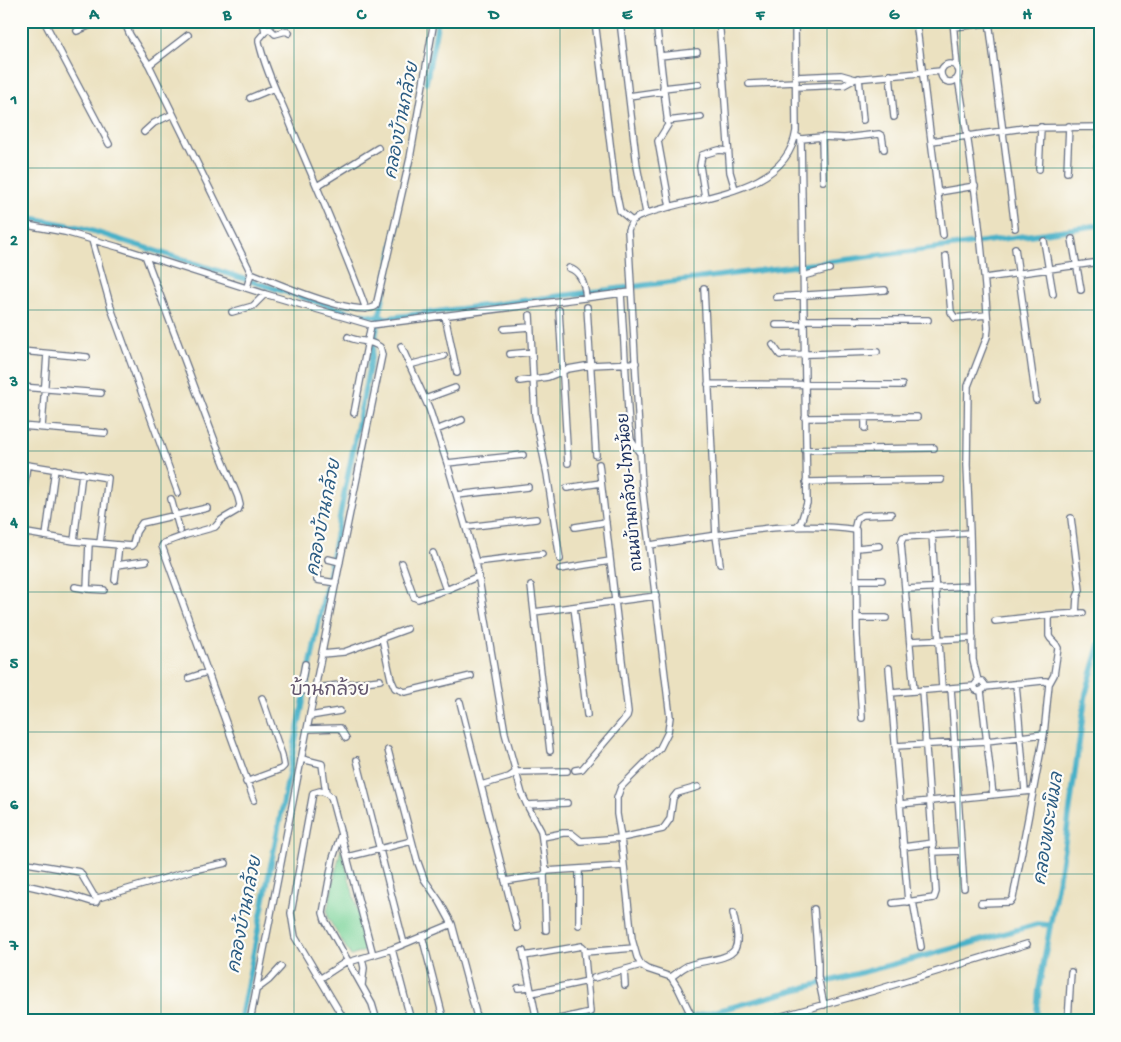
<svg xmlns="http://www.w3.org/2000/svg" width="1121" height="1042" font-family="'Gochi Hand','Playpen Sans Thai',sans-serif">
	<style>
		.green { fill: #79d399; stroke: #4a817c }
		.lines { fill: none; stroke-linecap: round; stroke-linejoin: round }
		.canal { stroke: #49b1c8; stroke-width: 5.5 }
		.minor-casing { stroke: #646d80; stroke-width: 8 }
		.minor { stroke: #fff; stroke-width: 5.5 }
		.grid { fill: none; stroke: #0f766e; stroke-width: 1; stroke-opacity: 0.55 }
		.labels { text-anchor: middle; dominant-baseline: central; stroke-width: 4.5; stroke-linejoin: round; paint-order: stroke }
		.street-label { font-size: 16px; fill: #1b2f5e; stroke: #fdfcf7 }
		.water-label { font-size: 18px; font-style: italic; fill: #2b5c83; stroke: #fdfcf7 }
		.quarter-label { font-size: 19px; fill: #62556d; stroke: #fdfcf7 }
		.neatline { fill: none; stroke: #0f766e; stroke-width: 2 }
		.grid-label { font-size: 16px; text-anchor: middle; font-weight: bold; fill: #0f766e }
	</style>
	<rect width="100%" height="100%" fill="#fdfcf7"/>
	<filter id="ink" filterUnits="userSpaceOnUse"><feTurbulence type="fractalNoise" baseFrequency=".02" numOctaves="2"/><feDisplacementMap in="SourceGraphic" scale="10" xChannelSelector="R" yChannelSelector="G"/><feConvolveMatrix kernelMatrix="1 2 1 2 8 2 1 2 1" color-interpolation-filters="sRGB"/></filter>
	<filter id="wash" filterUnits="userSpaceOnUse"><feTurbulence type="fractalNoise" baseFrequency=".0096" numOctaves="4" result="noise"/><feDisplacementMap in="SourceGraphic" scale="20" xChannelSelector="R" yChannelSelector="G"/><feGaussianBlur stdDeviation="1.12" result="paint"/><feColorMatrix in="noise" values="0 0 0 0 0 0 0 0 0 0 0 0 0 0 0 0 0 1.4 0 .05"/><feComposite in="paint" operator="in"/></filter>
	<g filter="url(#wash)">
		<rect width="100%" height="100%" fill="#ebe1c0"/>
		<!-- green -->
		<path class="green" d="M341,848L368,950L351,956L328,918L327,911Z"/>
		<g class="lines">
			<!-- canal -->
			<path class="canal" d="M426,83L438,21
				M21,216L83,228L352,313L387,318L961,245L1100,225
				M240,1021L398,222
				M679,1021L958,947L1037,924L1050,925
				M1036,1021L1039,988L1066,837L1086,693L1100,644"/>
		</g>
	</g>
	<g filter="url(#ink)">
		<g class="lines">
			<defs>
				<path id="minor" d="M44,21L109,144
					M124,21L130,35L149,65L251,273L247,287
					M263,21L265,32L259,39V42C266,73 281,100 292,128C317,188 344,248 366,309
					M595,21L616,192L620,211L632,221
					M620,21L637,166L646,213
					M656,21L668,125L658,141L670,207
					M916,21L943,235
					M953,21L957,67
					M989,21L1015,228
					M656,24L679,21
					M954,27L989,23
					M265,30L270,29L275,34L286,31L289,33
					M77,31L100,21
					M720,31L730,172L735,189
					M660,56L697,52
					M941 73a9 9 0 1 1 18 0a9 9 0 1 1-18 0Z
					M149,65L188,35
					M890,75L894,117
					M796,77L841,75L855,79L941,71
					M859,78L863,120
					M958,78C972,161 983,244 988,328L987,337L968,386L967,465L970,533L973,660L978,681H982L985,685L984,689L979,691L976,690L974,686L978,681
					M749,84L796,82
					M796,87L844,85L855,79
					M663,88L699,84
					M629,96L664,91
					M250,98L274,88
					M667,121L701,117
					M144,132L154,123L173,114
					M798,137L801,139L822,137L844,138L879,134L882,136L884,149
					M822,137L823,181
					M932,141L1024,128L1100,127
					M1039,169L1041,127
					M1067,172L1069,126
					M1097,173L1100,128
					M317,186L378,148
					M939,192L975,186
					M705,197L700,166L702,155L719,150L728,151
					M21,224L65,232L118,247L265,294L371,325L631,292
					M1072,239L1081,290
					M92,240L112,311L178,493
					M1044,241L1053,294
					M1015,248L1036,400
					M145,255L216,444L238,497L240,505L238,510L221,520L215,527L186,535L164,543L162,546L254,800
					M946,256L951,312L955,318L987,315
					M569,268C582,272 585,286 586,298
					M251,273C274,282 357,319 376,306L410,158L434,21
					M803,276L829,269
					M985,278L1100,262
					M704,288L716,536L720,564
					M621,293L629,427L631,440L639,452
					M776,297L885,290
					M587,307L596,455
					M559,310L568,463
					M232,312L253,306L265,294
					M530,315L535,415L547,474L560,559
					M445,316L457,373
					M804,320H928
					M776,325H804
					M504,329L530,327
					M773,345L780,355L877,352
					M401,346L429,408L447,463L476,562L505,733L522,794L527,805L541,831L546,871
					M21,351L87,357
					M510,354L532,352
					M409,365L444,356
					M520,381L548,377L568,369L591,365L636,363
					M708,384L902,385
					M21,387L101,393
					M425,399L455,388
					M354,413L371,325
					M805,418L917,417
					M21,426L105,433
					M42,427L47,354
					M865,428V417
					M436,430L462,420
					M805,450L934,448
					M447,463L523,455
					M21,464L108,478L100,543
					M806,482L941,480
					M567,488L601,483
					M457,495L528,487
					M171,499L180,531
					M21,512L27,465
					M1071,518L1080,590L1077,597L1076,614
					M466,527L536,519
					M575,527L606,522
					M796,527L801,522L807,503L801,139
					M854,530L857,518L863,515L891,514
					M21,532L74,541L131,546L133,544L136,532L142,523L207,508
					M932,534L942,688
					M46,536L55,469
					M74,541L82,473
					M89,543L87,589L104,590
					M650,545C717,536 788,519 856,530L857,636L862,718
					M857,548L879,546
					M433,553L446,590
					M328,559L340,562
					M476,562L542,554
					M402,563L414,597L418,599L446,590L479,576
					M117,565L146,561
					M319,568L317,580L336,583
					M560,569L610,561
					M115,580L119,545
					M857,580H882
					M531,586L550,751
					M75,587L87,589
					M905,589L971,586
					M574,607L587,715
					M534,612L656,596
					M857,618H886
					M995,621L1049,615
					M382,638L391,679L395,688L405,692L471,676
					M910,641L973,638
					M322,654L344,652L407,629
					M305,664L300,690L314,692
					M889,668L908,902
					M189,678L207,672
					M1016,684L1025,791
					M985,687L1042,681H1046L1049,684
					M315,688L380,680
					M951,688L964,888
					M914,691L901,543L903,537L970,533
					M981,691L993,795
					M891,693L974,686
					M460,702L517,928
					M310,716L340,711
					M307,729L340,728L346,738
					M895,746L987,741L1044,734
					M388,750L417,860L424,879L440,902L452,924L477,1017
					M302,759L322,764L326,793L331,797L373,955
					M357,760L404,944
					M575,770L582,769L627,716L628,712L599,464
					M246,782L281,769L284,766L282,755L262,698
					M481,785L509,777L516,772L567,771
					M326,793L320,791L313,793L291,913L295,937L345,1021
					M900,804L1032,791
					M527,805L567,803
					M341,834L333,858L323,913L325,920L372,1004L377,1021
					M543,837L563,833H571L581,841L621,838L663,829L670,819L673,798L677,793L698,787
					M903,847L933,843
					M933,852L961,851
					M347,857L412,841
					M21,862L80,872L94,896L98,898L193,870L226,863
					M544,875L546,930
					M505,881L544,875L546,871L623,866
					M21,884L73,896L92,902H96L98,898
					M893,903L911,901
					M981,903L1010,902L1013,898L1044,734L1049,684L1054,675L1058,648C1056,642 1051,641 1049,636V615L1083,613
					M814,909L818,962V977L824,1005
					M579,925V869
					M422,936L444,1021
					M921,947L913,901L934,898L936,892L922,690
					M392,949L411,1021
					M523,951L537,1021
					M585,952L634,948
					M524,956L582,946L584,948L590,1012L551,1021
					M362,958L364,968L362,985
					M349,962L392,949L452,924
					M624,970L625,985
					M671,977C676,974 681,969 687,966C699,960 728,961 735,949C740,939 735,923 733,913
					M321,978L347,961
					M594,978L641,965
					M518,988L530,987
					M257,989L269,980L281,967
					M531,993L588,981
					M250,1021L337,576L382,355L380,347C369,339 360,343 348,337
					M694,1021L678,988L671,977L647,969L641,965L637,957L632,939L621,838L617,814V798L621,787L660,748L668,732L670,717L642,486L628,230L632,221L638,217C687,195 786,198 796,131L795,21
					M764,1021L873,991L1027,944
					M1068,1021L1071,972"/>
			</defs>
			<!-- minor casing -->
			<use href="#minor" class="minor-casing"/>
			<!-- minor -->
			<use href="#minor" class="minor"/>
		</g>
	</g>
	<!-- grid -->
	<path class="grid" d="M161,21V1021M294,21V1021M427,21V1021M560,21V1021M694,21V1021M827,21V1021M960,21V1021M21,168H1100M21,310H1100M21,451H1100M21,592H1100M21,732H1100M21,874H1100"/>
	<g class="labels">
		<!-- street labels -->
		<g class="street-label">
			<text transform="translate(632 492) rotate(-95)">ถนนบ้านกล้วย-ไทรน้อย</text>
		</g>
		<!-- water labels -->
		<g class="water-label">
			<text transform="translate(403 121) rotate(-79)">คลองบ้านกล้วย</text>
			<text transform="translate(325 518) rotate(-79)">คลองบ้านกล้วย</text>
			<text transform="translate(1050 829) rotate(-81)">คลองพระพิมล</text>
			<text transform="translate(246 915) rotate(-79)">คลองบ้านกล้วย</text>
		</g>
		<!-- quarter labels -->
		<g class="quarter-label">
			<text x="330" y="691">บ้านกล้วย</text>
		</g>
	</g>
	<!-- margin -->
	<rect width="1121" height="1042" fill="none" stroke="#fdfcf7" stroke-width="55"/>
	<rect x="28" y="28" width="1066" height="986" class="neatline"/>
	<g class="grid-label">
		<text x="94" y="19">A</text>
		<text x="227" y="19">B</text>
		<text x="361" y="19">C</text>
		<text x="494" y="19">D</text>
		<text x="627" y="19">E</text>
		<text x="760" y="19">F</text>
		<text x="894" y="19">G</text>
		<text x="1027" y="19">H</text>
		<text x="14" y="104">1</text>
		<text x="14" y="245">2</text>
		<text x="14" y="386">3</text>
		<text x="14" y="527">4</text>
		<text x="14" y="668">5</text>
		<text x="14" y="809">6</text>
		<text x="14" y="950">7</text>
	</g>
</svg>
